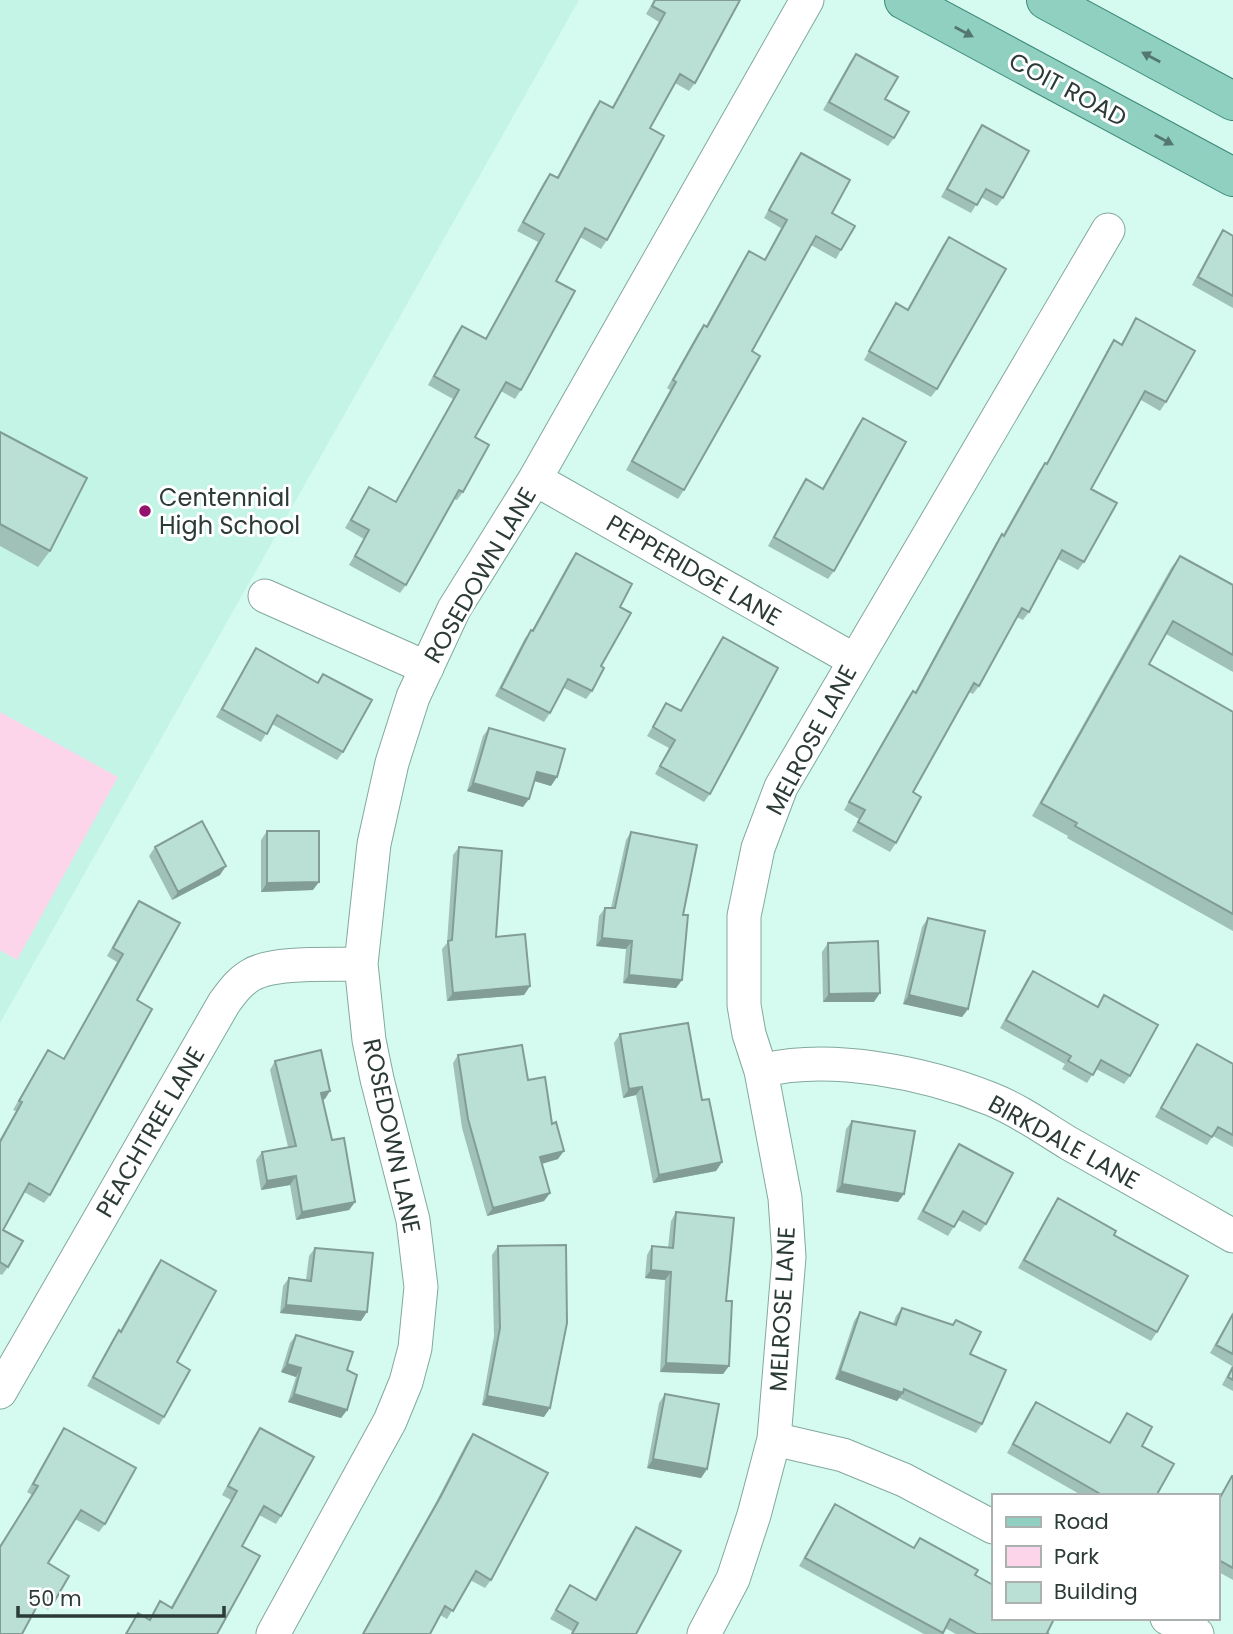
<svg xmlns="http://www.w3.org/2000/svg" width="1233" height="1634" font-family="Poppins,sans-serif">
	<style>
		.built { fill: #c3f4e6 }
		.green { fill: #fcd5ea }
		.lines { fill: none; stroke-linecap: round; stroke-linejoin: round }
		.minor-casing { stroke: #83a89d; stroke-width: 35 }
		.major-casing { stroke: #3c8775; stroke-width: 40 }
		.minor { stroke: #fff; stroke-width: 33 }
		.major { stroke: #8fd0c1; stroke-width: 38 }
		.wall { fill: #a0c1b7 }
		.shaded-wall { fill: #829d95 }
		.building { fill: #bae0d5; stroke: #829d95; stroke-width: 2 }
		.oneway { fill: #54776e }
		.poi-dot { fill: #93136d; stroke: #fff; stroke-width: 2.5 }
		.labels { text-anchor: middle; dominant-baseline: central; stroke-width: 6; stroke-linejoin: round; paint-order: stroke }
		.street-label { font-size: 24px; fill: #2c3b37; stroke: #fff }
		.poi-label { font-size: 24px; fill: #2c3b37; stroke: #fff; text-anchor: start }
	</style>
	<rect width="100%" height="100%" fill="#d5fbf0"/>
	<!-- built -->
	<path class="built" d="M0,0H579L0,1023Z"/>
	<!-- green -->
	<path class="green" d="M0,712L118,777L17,960L0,950Z"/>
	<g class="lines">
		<defs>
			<path id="minor" d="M535,479L854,660
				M265,596L427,668
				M761,1071C829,1053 926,1073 991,1099C1019,1110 1045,1129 1070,1144C1125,1175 1179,1205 1233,1236
				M0,1392L224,1003C232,992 239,982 251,975C274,961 333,965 361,964
				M774,1439L843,1455L904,1480L993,1527
				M1167,1618L1197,1634
				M273,1634L390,1421L406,1382L415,1348L421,1287L413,1220L377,1079L369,1040L361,964L374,844L392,763L413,697L454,609L535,479L807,0
				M704,1634L733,1579L754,1515L774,1439L789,1257L785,1198L761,1071L749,1034L744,1005V916L758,848L781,787L1108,230"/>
			<path id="major" d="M904,0L1233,177
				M1046,0L1233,101"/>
		</defs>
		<!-- minor casing -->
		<use href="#minor" class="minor-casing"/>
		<!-- major casing -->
		<use href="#major" class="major-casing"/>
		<!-- minor -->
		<use href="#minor" class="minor"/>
		<!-- major -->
		<use href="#major" class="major"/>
	</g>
	<!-- wall -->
	<path class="wall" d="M654,0H740L695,83L689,91L675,83L650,128L607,240L601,249L580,237L556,281L521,390L515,399L501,391L475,437L463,492L457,500L454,499L406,585L400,593L349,565L364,539L345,528L369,487L395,502L453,399L428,385L456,334L462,326L485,339L538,242L517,231L544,182L550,174L557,177L594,109L600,101L612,107L659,22L646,14Z
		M856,54L885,99L894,138L888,146L823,110L850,62Z
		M982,125L1003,198L997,206L981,197L971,213L941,197L976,134Z
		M801,153L832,213L841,250L836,259L811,245L752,351L684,490L678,499L626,470L670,390L667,388L698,333L704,325L706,326L743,260L749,251L764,260L781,228L764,218L795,161Z
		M1223,230L1233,236V308L1192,285L1217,239Z
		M949,237L937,389L931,397L864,360L890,312L896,303L907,310L943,245Z
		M1136,318L1166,402L1160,411L1141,400L1091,489L1084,562L1078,570L1058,559L1029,612L1023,620L1017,617L979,686L973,694L969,692L913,792L896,843L890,852L852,831L859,819L844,810L907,699L913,691L915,692L996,543L1002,534L1003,535L1039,471L1045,463L1046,464L1108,349L1114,340L1121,344Z
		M863,418L834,571L828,579L768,546L800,488L806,479L822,489L857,426Z
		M0,432L50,551L38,567L0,546Z
		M576,553L620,607L601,666L592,691L586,699L564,688L550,713L544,722L495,696L525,638L532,630L570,561Z
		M1180,556L1233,585V672L1166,634L1149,664L1233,712V931L1067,838L1068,836L1032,816L1171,568Z
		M723,637L710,794L704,802L655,774L669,748L647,736L666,703L680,711L717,646Z
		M256,648L317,682L323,674L343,752L337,760L272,724L261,742L216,717L250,657Z
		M489,728L551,786L534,781L523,807L467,791L483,736Z
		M267,831L313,890L261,892V840Z
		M631,832L683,915L682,980L676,988L623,983L626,949L596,946L599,916L605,908H611L626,840Z
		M155,847L220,875L172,900L149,856Z
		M459,847L496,937L530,986L524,995L447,1001L442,949L447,943L453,855Z
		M139,901L137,1000L50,1195L44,1203L24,1192L3,1230L8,1267L2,1275L0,1274V1139L16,1111L13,1110L42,1059L48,1050L64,1059L117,962L107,956L133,909Z
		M928,918L968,1009L962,1017L903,1004L922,927Z
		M828,943L874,1002H823L822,952Z
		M1033,971L1097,1007L1104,995L1130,1076L1124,1084L1096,1069L1087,1083L1062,1069L1065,1064L1000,1028L1027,979Z
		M620,1034L702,1100L722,1162L716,1171L653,1183L636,1095L623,1098L614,1043Z
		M1197,1044L1233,1064V1147L1213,1136L1207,1145L1155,1117L1191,1053Z
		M458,1055L528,1080L558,1159L542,1164L550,1193L544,1201L487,1216L462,1128L453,1063Z
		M275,1061L325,1099L323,1100L332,1140L355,1202L349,1210L296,1220L290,1185L261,1190L256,1160L262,1152L288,1147L270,1070Z
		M852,1121L904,1194L898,1202L836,1192L846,1129Z
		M959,1144L986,1224L980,1232L958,1220L948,1236L917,1219L953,1152Z
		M1058,1198L1114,1235L1157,1332L1151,1341L1018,1268L1052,1207Z
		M676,1212L726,1301L729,1366L723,1374L660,1372L665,1280L645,1278L647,1255L652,1246L668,1248L671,1221Z
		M498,1246L544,1417L482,1405L494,1336L492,1255Z
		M315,1248L361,1321L280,1313L283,1286L289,1278L306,1280L309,1256Z
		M161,1260L164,1417L159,1425L87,1386L113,1339L119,1330L120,1331L155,1268Z
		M902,1308L952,1325L956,1320L970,1354L982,1424L976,1433L899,1398L897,1401L835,1379L854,1321L860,1312L893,1324L896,1316Z
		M1233,1312V1391L1222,1385L1232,1366L1210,1353Z
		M296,1335L347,1370V1410L341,1418L288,1402L296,1377L281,1372L290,1343Z
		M665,1394L707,1469L701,1478L647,1468L659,1403Z
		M1036,1402L1109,1442L1127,1413L1142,1446L1156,1496H1083L1007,1453L1030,1410Z
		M64,1428L105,1524L99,1532L75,1519L48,1563L54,1602L48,1610L38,1604L0,1634V1546L32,1495L27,1492L58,1437Z
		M260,1428L281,1516L276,1524L259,1515L242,1546L217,1634H125L138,1613L149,1619L160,1601L171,1607L231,1500L222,1495L254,1436Z
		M473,1434L491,1580L485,1588L470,1580L447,1619L440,1615L430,1634H362L435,1504L467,1442Z
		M1232,1476H1233V1580L1217,1571V1501Z
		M835,1504L913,1548L920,1538L975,1575L1049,1634H956L945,1628L942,1634H924L799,1566L829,1513Z
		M636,1527V1634H571L572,1631L550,1619L570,1585L595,1599L630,1535Z"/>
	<!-- shaded-wall -->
	<path class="shaded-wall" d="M537,772L557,777L551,786L531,780Z
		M473,783L529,799L523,807L467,791Z
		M226,866L220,875L172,900L178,892Z
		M319,882L313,890L261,892L267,883Z
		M602,938L632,941L626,949L596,946Z
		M629,975L682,980L676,988L623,983Z
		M530,986L524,995L447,1001L453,993Z
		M880,993L874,1002H823L829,994Z
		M909,995L968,1009L962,1017L903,1004Z
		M642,1087L636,1095L623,1098L629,1089Z
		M330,1091L325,1099L315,1101L321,1093Z
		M564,1151L558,1159L534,1166L540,1157Z
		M722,1162L716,1171L653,1183L659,1175Z
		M296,1176L290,1185L261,1190L267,1181Z
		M842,1184L904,1194L898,1202L836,1192Z
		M550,1193L544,1201L487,1216L493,1208Z
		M355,1202L349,1210L296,1220L302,1212Z
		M651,1270L671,1272L665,1280L645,1278Z
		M286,1305L367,1312L361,1321L280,1313Z
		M666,1363L729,1366L723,1374L660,1372Z
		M287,1364L301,1368L296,1377L281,1372Z
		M840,1371L903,1393L897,1401L835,1379Z
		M294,1394L347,1410L341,1418L288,1402Z
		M487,1396L550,1408L544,1417L482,1405Z
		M653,1459L707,1469L701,1478L647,1468Z"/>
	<!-- building -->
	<path class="building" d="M655,0H740L695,83L680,74L650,128L664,136L607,240L585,228L556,281L575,291L521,390L506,382L475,437L489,445L463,492L459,490L406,585L355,556L369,530L351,520L369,487L396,502L459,390L434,376L462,326L486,339L544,234L523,222L550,174L558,178L600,101L613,108L665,13L652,6Z
		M856,54L898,77L885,99L909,112L894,138L829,102Z
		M982,125L1029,151L1003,198L986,189L977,205L947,189Z
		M801,153L850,180L832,213L855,226L841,250L816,236L752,351L760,356L684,490L632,461L676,382L673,380L704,325L707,327L749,251L765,260L787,220L769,210Z
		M1223,230L1233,236V296L1198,277Z
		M949,237L1006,269L937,389L869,351L896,303L908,310Z
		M1136,318L1195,351L1166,402L1145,391L1091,489L1117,503L1084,562L1062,550L1029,612L1022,608L979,686L974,683L913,792L921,797L896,843L858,822L865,810L849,802L913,691L916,693L1002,534L1004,536L1045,463L1047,464L1114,340L1122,345Z
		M863,418L906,442L834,571L774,537L806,479L823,489Z
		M0,432L87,478L50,551L0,524Z
		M576,553L632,584L620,607L631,613L601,666L604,668L592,691L568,679L550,713L501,688L531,630L533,631Z
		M1180,556L1233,585V655L1173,621L1149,664L1233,712V914L1075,826L1077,823L1041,803Z
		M723,637L778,668L710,794L660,766L675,740L653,727L666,703L681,711Z
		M256,648L318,683L323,674L372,700L343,752L277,715L267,734L222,709Z
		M489,728L565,749L557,777L537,772L529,799L473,783Z
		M202,821L226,866L178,892L155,847Z
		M267,831H319V882L267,883Z
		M631,832L697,845L683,915H688L682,980L629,975L632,941L602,938L605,908H615Z
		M459,847L502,851L496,937L525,934L530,986L453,993L448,941L452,940Z
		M139,901L180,923L137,1000L152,1009L50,1195L29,1183L3,1230L23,1241L8,1267L0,1262V1142L22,1102L19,1101L48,1050L64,1059L123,954L113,948Z
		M928,918L985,931L968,1009L909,995Z
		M878,941L880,993L829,994L828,943Z
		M1033,971L1098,1007L1104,995L1158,1025L1130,1076L1101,1060L1093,1075L1068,1061L1071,1056L1006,1020Z
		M688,1023L702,1100L709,1099L722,1162L659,1175L642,1087L629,1089L620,1034Z
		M1197,1044L1233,1064V1135L1218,1127L1212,1137L1161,1108Z
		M522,1045L528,1080L545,1077L552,1124L556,1122L564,1151L540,1157L550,1193L493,1208L468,1119L458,1055Z
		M321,1050L330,1091L321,1093L332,1140L344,1138L355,1202L302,1212L296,1176L267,1181L262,1152L296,1146L275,1061Z
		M852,1121L915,1131L904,1194L842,1184Z
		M959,1144L1013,1173L986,1224L963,1211L954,1227L923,1211Z
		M1058,1198L1116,1231L1114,1235L1188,1276L1157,1332L1024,1260Z
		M676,1212L734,1218L726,1301H732L729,1366L666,1363L671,1272L651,1270L652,1246L673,1248Z
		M566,1245L567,1323L550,1408L487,1396L500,1328L498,1246Z
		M315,1248L373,1253L367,1312L286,1305L289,1278L311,1281Z
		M161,1260L216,1291L177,1362L190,1370L164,1417L93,1377L119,1330L121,1332Z
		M902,1308L953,1325L956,1320L981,1332L970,1354L1006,1370L982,1424L904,1389L903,1393L840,1371L860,1312L896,1325Z
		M1233,1314V1354L1216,1345Z
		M296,1335L353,1352L347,1370L357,1375L347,1410L294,1394L301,1368L287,1364Z
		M1233,1367V1380L1228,1377Z
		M665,1394L719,1404L707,1469L653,1459Z
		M1036,1402L1110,1443L1127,1413L1152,1427L1142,1446L1174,1464L1156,1496H1104L1013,1444Z
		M64,1428L136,1468L105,1524L81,1510L48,1563L69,1576L54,1602L43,1595L22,1634H0V1547L38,1486L33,1484Z
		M260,1428L314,1457L281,1516L264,1506L242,1546L260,1556L217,1634H126L138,1613L150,1620L160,1601L172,1608L237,1491L228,1486Z
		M473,1434L548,1473L491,1580L476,1571L453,1611L445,1606L430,1634H363L441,1496Z
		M1232,1476H1233V1568L1217,1559V1503Z
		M835,1504L914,1548L920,1538L978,1570L975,1575L993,1585V1618H1053L1054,1619L1047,1633L1049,1634H977L950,1619L943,1633L805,1558Z
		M636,1527L681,1551L636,1634H572L578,1623L556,1610L570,1585L596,1600Z"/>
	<!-- one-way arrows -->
	<defs><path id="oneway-solid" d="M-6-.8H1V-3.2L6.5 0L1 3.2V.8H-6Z" transform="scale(1.75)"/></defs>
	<g class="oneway">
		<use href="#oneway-solid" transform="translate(964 32) rotate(28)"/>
		<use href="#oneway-solid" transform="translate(1151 57) rotate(-152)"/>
		<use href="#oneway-solid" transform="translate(1164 140) rotate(28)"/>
	</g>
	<!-- markers -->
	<circle class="poi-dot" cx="145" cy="511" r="7"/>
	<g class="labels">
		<!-- street labels -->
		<g class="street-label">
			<text transform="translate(1068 89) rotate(28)">COIT ROAD</text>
			<text transform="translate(694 570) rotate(30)">PEPPERIDGE LANE</text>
			<text transform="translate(480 575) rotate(-60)">ROSEDOWN LANE</text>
			<text transform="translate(811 740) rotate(-62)">MELROSE LANE</text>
			<text transform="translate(150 1132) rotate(-60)">PEACHTREE LANE</text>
			<text transform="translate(392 1136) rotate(78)">ROSEDOWN LANE</text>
			<text transform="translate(1064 1142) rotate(29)">BIRKDALE LANE</text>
			<text transform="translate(782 1309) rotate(-87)">MELROSE LANE</text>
		</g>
		<!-- poi labels -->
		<g class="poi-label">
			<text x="159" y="497">Centennial<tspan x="159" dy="28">High School</tspan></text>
		</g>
	</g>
	<!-- legend -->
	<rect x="992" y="1494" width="228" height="126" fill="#ffffff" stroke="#abb1af" stroke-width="2"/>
	<rect x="1006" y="1517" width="35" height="10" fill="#8fd0c1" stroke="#abb1af" stroke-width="2"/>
	<text x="1054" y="1529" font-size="21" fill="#2c3b37">Road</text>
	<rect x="1006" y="1546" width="35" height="21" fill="#fcd5ea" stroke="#abb1af" stroke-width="2"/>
	<text x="1054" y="1564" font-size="21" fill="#2c3b37">Park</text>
	<rect x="1006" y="1582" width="35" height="21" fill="#bae0d5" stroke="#abb1af" stroke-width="2"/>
	<text x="1054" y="1599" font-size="21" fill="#2c3b37">Building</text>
	<!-- scale -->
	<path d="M18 1606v10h206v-10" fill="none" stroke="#2c3b37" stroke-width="3.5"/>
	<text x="28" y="1606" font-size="21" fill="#2c3b37" stroke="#ffffff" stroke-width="5" paint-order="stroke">50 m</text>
</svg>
